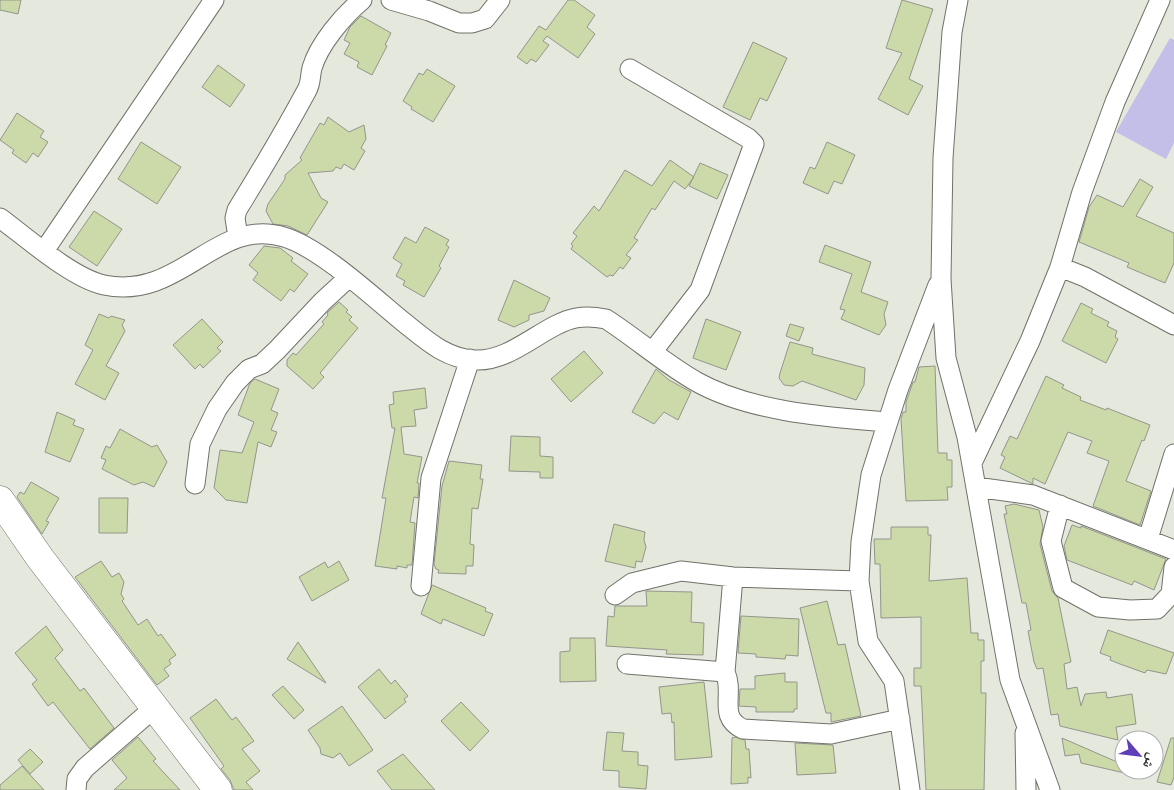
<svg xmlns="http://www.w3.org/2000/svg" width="1174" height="790" font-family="Lora,'Noto Naskh Arabic',serif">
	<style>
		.green { fill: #c3bfe8 }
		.building { fill: #ccd9a8; stroke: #93968c }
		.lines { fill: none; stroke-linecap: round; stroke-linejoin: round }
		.street-casing { stroke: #707269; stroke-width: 21 }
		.secondary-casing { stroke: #707269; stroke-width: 29 }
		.street { stroke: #fff; stroke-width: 19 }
		.secondary { stroke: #fff; stroke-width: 28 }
	</style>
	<rect width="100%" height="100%" fill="#e5e8dd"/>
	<!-- green -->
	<path class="green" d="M1170,38L1174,40V143L1166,159L1116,132Z"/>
	<!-- building -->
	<path class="building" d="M0,0H21L18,14L0,10Z
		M568,0H574L595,15L587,27L595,34L578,58L547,36L543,41L549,45L536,62L531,59L527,64L517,57L539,26L546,30Z
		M902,0L933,9L909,79L923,86L908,115L878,99L902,53L886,48Z
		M361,16L391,33L385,45L387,46L372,75L357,67L359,62L344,54L350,43L344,40L350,27Z
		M753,42L787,58L767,101L760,98L750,120L723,107Z
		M218,65L245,85L230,107L202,87Z
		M427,69L455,86L433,122L411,109L412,107L403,101L419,73L423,75Z
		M17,113L44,131L40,137L48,142L38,157L33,153L26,163L12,153L14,150L0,140Z
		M328,117L349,132L364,125L366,139L361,148L365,151L354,170L344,164L341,169L336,167L333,171L308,173L321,198L328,202L307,235L288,226L273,224L266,211L268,204L285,179V175L302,160L300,158L320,123L324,125Z
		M141,142L181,167L157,204L118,179Z
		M827,142L855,155L842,184L834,181L828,194L803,183L810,167L815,169Z
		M670,160L694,177L685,189L674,181L655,210L652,208L634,238L638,240L626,255L631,258L623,269L620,267L613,276L610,275L607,277L571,249L573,246L571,244L577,236L573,233L594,206L599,211L625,170L652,186Z
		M700,163L728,175L717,199L689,186Z
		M1140,179L1153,187L1136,216L1174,233V263L1165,283L1127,267L1129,263L1079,242L1089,207L1097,195L1123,207Z
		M94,211L122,229L97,266L69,247Z
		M425,227L449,240L446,245L449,247L439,266L441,268L424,297L403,285L405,281L396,276L402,264L393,258L405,237L416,243Z
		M825,245L871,262L861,292L888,302L884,314L886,325L879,335L841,319L845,310L840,309L852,274L819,262Z
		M264,246L280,248L293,258L291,261L308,274L294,292L290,289L281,301L253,280L258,273L249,265Z
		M514,280L550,298L544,311L529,315V320L514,327L498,320Z
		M339,302L348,310L346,312L352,317L349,320L358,328L320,373L324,377L313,389L287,366V360L293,353L296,355L324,324L322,322L328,315L327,313Z
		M1081,303L1093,309L1091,313L1109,322L1107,326L1117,331L1115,337L1118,339L1106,363L1062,341Z
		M99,314L109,318L111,316L125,320L122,325L125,331L106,366L119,373L105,400L75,384L93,350L85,345Z
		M202,319L223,342L217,348L221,351L203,368L200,364L195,369L173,345Z
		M706,319L741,332L726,370L693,358Z
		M790,324L804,328L799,341L786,336Z
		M790,342L813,348L812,354L865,368L864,385L856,400L802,381L793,386L784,385L779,378L780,373Z
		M584,351L603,373L571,402L551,379Z
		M935,366L938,453H947V460H952V487H947L948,500L906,501L901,419L903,412H906V402L913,382H915L919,367Z
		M656,369L669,380L691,392L678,420L664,412L654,424L632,412Z
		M1046,376L1064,385L1062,388L1081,397L1080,400L1106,410L1107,408L1150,425L1144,441L1142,440L1126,481L1151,491L1140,525L1093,506L1109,461L1087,453L1092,441L1068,432L1045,484L1033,478V484L1000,468L1005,457L1001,455L1010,436L1017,439Z
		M255,379L279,389L271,410L278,413L271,430L277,432L271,447L258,442L247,503L226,500L214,488L220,450L242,453L254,422L238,415L250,383Z
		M425,388L427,408L414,410L416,426L401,427L404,454L422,457L417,483H419L418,498L414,497L410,522L415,523L412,565H407V568L397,566V569L375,566L386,498H382L395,428H392L389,405L394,404L393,392Z
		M57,412L75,420L73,425L84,429L70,462L45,452Z
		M120,429L152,447L157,445L167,462L154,487L143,482L134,485L102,469L106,460L101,458L106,446L110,448Z
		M511,436L540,437V456L553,457V478H540V472L509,471Z
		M449,461L482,465L480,479H483L478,509L472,508L470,544L474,545L473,566H466V574L438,573L439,570L436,569L434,564L442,486Z
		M31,482L59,498L46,521L49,522L42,534L17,497L20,492L24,494Z
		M99,498H128L127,533H99Z
		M1014,504L1039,510L1043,527L1040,544L1052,591L1058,598L1071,662L1064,664L1067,689L1077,687L1081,706L1085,694L1106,692L1107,698L1132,694L1136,724L1116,727L1118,740L1060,726L1058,714L1051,715L1043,668L1037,669L1034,662L1028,631L1031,630L1026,603H1022L1004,514H1007L1005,506Z
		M614,524L645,532L644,540L646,547L642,562L636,561L635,568L605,561Z
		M1072,525L1081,528V526L1166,559L1154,590L1134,581L1132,585L1067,560L1064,546Z
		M891,527H928V535H931L929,581L967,578L971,633H978V640H984V661H981V693H986L984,790H926L921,686H914V668H921V617L881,618L880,564H875L874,539H891Z
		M101,561L112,577L119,573L124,582L121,594L124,599L122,601L138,625L147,619L158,636L161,634L176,655L169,660L171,664L164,669L169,676L157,685L75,577Z
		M339,561L349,580L312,601L299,577L325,562L328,568Z
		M432,585L486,608L485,611L493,614L484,636L443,619L441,624L421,614Z
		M646,591L692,592L691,622L704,623L703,655L666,654L667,650L606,646L608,616L614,617L615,606H647Z
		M827,601L838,645L845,644L861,716L831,722V713H826L800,608Z
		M741,616L799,619L798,656L786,655L785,659L756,657V654L738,653Z
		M46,626L63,650L55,658L80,691L84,688L114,728L90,749L53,702L48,706L32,684L37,680L15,653Z
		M1108,630L1174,653L1166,674L1147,670L1145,673L1120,664L1110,660L1111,657L1100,653Z
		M570,638H595L596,681L560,682V652L570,651Z
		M298,642L326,683L287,659Z
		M379,669L391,684L395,680L408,696L404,699L406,702L385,719L358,687Z
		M785,673V682H797V709H794V712H756V707L739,706L740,689H755V676Z
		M704,682L712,757L675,760L674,722L672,723L671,713L662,714L659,687Z
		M283,686L304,710L294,719L272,695Z
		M216,699L232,720L236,717L254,741L242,749L260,771L246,782L253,790H234L230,780L221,769L224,766L190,718Z
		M461,702L489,731L470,751L441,721Z
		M342,706L373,750L349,766L340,753L333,758L321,754L320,748L308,730Z
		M607,732L624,733L622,751L638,752V765L648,766L646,789L619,787V771L603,770Z
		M138,737L156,759L153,761L180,790H114L127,778L112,760Z
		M735,737L745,740L746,749H749L751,778L748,777V783L731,784L732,738Z
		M1062,738L1124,765V770H1131L1129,774L1081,763L1079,754L1065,756Z
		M1171,738H1174V777L1171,785L1157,782Z
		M795,743L833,745L836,773L797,775Z
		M30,749L43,762L30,774L18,760Z
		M403,754L435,790H392L377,771Z
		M22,766L44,790H0V785Z"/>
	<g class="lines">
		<defs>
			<path id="street" d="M391,0L429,11L459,23H472L485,19L500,0
				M958,0L952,32L943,158L941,279L946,358L967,437L1010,680L1050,790
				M630,69L748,138L754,144L700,290L653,351
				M0,218C27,238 72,278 104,285C181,301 216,216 284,237C321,248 375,299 406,324C427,341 447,359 475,360C512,362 544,324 576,318C586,316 596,317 606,319C637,339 665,364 697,382C751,412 827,417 887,422
				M238,237L235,218L237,210C261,171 285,131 307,90C311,83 310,76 312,68C319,44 343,16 362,0
				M44,251L214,0
				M1060,267L1082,192L1115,102L1160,0
				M972,463L1030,341L1060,267L1085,277L1174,325
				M195,484L200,444L217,409L235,383L249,369L262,364L277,350L322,302L348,278
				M976,487L1033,495L1174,550
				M1060,505L1051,541L1063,588L1098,607L1130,610L1157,609L1171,594L1174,567
				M1148,539L1174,454
				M421,586L431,478L470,359
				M615,595L632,583L681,571L733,577L859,581
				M627,664L725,672C735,694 717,717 743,729L831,734L900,719
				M725,672L733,577
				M1025,733L1026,790
				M76,790L77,779L85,768L154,708
				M910,790L894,681L868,641L859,581L861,542L871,475L898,390L938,285"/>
			<path id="secondary" d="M0,500L40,558L218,790"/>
		</defs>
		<!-- street casing -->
		<use href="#street" class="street-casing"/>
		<!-- secondary casing -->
		<use href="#secondary" class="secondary-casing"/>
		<!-- street -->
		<use href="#street" class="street"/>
		<!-- secondary -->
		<use href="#secondary" class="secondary"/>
	</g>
	<!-- north arrow -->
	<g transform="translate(1139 755) rotate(118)"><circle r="24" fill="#ffffff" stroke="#aeaead"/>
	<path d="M0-4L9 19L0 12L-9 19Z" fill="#5f3fb7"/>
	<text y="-8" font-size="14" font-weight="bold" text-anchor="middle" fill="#343531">ش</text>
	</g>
</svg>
